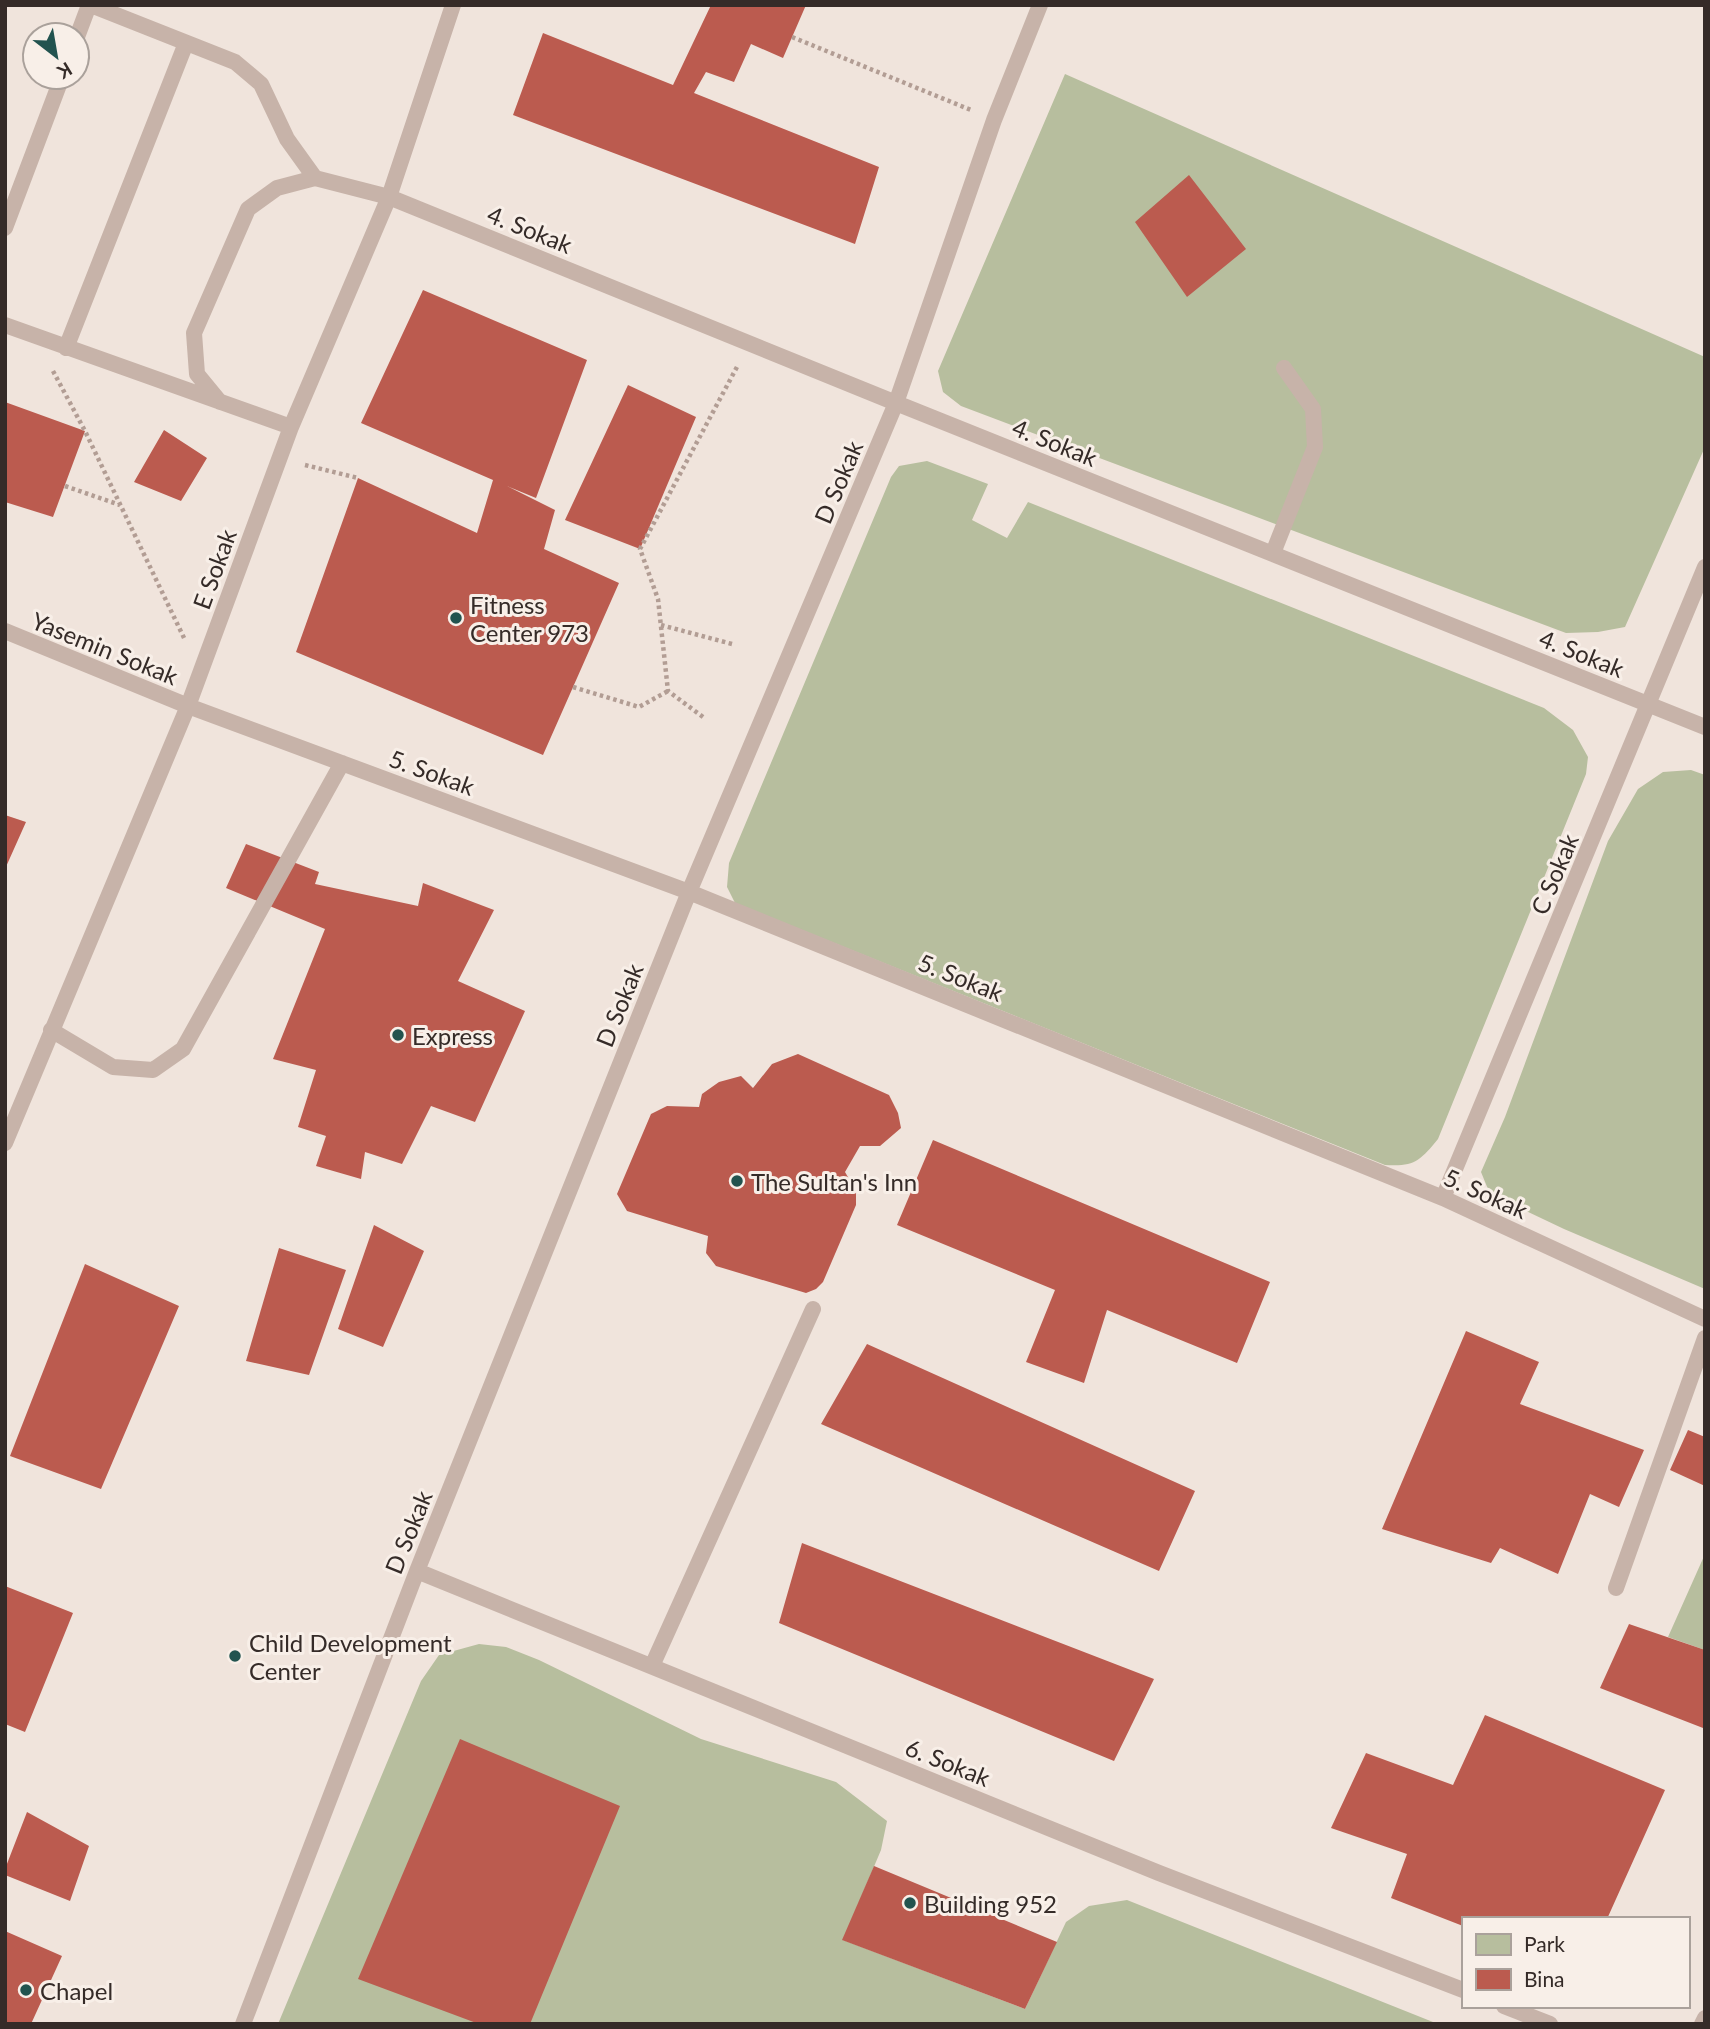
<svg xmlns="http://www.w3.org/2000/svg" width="1710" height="2029" font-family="Lato,sans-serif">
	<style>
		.green { fill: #b7be9e }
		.building { fill: #bb5b4f }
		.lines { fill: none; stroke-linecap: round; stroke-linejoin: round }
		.path { stroke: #b29d94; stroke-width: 4.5; stroke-dasharray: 3.5 3.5; stroke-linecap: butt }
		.lane { stroke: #c7b3a9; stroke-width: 16 }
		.poi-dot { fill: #22534f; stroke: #f8efe8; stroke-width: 2.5 }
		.labels { text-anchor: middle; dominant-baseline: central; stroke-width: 6; stroke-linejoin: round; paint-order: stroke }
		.street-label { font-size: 24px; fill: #352b28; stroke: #f8efe8 }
		.poi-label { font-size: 24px; fill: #352b28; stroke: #f8efe8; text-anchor: start }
	</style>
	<rect width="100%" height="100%" fill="#f0e4dc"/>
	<!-- green -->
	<path class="green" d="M1065,74L1705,357V447L1625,627L1598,632L1566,633L961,406L943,392L938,371Z
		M927,461L988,484L972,520L1007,538L1028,502L1544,708L1573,730L1588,757L1586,774L1438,1139C1420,1161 1414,1167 1385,1165L735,903L727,887L729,863L891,477L899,466Z
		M1691,770L1705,775V1289L1564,1229L1490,1194L1481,1172L1505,1117L1608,841L1638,789L1663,772Z
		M1705,1554V1650L1668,1637Z
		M479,1644L506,1647L539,1660L701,1739L836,1782L887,1821L881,1850L843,1940L1025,2009L1066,1922L1089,1906L1127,1900L1438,2024H278L421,1681L439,1655Z"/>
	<!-- building -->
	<path class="building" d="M711,5H806L783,58L751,44L734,82L706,72L694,93L879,167L855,244L513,115L543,33L673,85Z
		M1189,175L1246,249L1187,297L1135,222Z
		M423,290L587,360L536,498L507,486L555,510L544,549L619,583L543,755L296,652L358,478L477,533L493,480L361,423Z
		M628,385L696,417L640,549L565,520Z
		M5,402L85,431L53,517L5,502Z
		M164,430L207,458L181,501L134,482Z
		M5,815L26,822L5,869Z
		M246,844L319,872L315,884L418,906L423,883L494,910L458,981L525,1011L475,1122L431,1106L402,1164L365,1152L361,1179L316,1166L326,1136L298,1127L316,1070L273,1059L325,929L226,888Z
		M798,1054L889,1095L898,1113L901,1128L880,1146H860L845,1172L856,1191V1205L823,1282L816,1289L806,1293L716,1266L706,1253L708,1236L627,1211L617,1194L651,1114L667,1106L699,1107L702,1094L719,1082L741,1076L753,1088L772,1064Z
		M933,1140L1270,1282L1237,1363L1107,1310L1084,1383L1026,1362L1055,1290L897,1225Z
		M374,1225L424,1251L383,1347L338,1329Z
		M279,1248L346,1270L309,1375L246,1361Z
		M85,1264L179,1306L101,1489L10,1456Z
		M1466,1331L1539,1362L1520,1404L1644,1450L1619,1507L1590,1494L1558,1574L1500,1548L1491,1563L1382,1529Z
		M867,1344L1195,1491L1159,1571L821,1424Z
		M1688,1430L1705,1437V1486L1670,1470Z
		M802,1543L1154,1679L1114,1761L779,1623Z
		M5,1586L73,1613L25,1732L5,1724Z
		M1629,1624L1705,1650V1723L1703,1728L1600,1688Z
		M1485,1715L1665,1790L1607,1919H1463V1926L1391,1898L1407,1854L1331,1828L1366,1753L1453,1785Z
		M460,1739L620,1806L530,2024H479L358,1979Z
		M27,1812L89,1846L70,1901L5,1875V1869Z
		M874,1866L1057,1942L1025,2009L842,1940Z
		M5,1931L62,1956L31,2024H5Z"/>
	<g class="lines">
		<!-- path -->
		<path class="path" d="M792,37L971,110
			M53,371L85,431L185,640
			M305,465L358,478
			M65,486L120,505
			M661,625L732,644
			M573,687L639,707L668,691
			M703,717L668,691L658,599L640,549L738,365"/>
		<!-- lane -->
		<path class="lane" d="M91,5L235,62L261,84L287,139L315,178L389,197L896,403L1705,727
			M77,37L89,5
			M5,228L62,77
			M5,325L291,427
			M66,348L186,43
			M220,402L197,374L194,333L248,209L277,188L315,178
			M1273,553L1315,447L1313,409L1284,368
			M5,631L188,706L689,892L1443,1198L1705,1319
			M51,1030L113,1067L153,1070L183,1049L342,763
			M5,1143L188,706L291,427L389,197L453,5
			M1443,1198L1705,567
			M417,1571L1159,1873L1463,1990
			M1616,1588L1705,1338
			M652,1666L813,1309
			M1504,2006L1550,2024
			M243,2024L417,1571L689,892L896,403L994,120L1040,5
			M1702,2024L1705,2018"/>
	</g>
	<!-- markers -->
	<g class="poi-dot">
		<circle cx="456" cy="618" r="7"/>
		<circle cx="398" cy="1035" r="7"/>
		<circle cx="737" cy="1181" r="7"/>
		<circle cx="235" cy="1656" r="7"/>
		<circle cx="910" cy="1903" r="7"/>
		<circle cx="26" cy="1990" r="7"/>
	</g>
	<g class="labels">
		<!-- street labels -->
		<g class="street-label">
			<text transform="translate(530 229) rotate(22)">4. Sokak</text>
			<text transform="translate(1055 442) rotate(22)">4. Sokak</text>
			<text transform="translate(838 482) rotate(-67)">D Sokak</text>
			<text transform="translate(214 569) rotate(-70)">E Sokak</text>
			<text transform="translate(105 648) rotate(22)">Yasemin Sokak</text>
			<text transform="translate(1582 653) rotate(22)">4. Sokak</text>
			<text transform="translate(432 772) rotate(20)">5. Sokak</text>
			<text transform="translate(1554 874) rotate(-67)">C Sokak</text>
			<text transform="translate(961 977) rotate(22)">5. Sokak</text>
			<text transform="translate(619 1005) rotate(-68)">D Sokak</text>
			<text transform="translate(1486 1193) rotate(24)">5. Sokak</text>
			<text transform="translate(408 1532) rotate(-68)">D Sokak</text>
			<text transform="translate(948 1762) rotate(22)">6. Sokak</text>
		</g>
		<!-- poi labels -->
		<g class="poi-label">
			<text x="470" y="604">Fitness<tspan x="470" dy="28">Center 973</tspan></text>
			<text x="412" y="1035">Express</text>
			<text x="751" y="1181">The Sultan's Inn</text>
			<text x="249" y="1642">Child Development<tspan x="249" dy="28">Center</tspan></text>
			<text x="924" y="1903">Building 952</text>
			<text x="40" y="1990">Chapel</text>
		</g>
	</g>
	<!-- border -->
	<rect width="1710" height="2029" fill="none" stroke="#352b28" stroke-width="14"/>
	<!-- legend -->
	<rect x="1462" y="1917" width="228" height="91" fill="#f8efe8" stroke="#aaa19b" stroke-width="2"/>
	<rect x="1476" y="1934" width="35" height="21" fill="#b7be9e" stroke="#aaa19b" stroke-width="2"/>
	<text x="1524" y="1952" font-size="21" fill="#352b28">Park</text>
	<rect x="1476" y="1969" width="35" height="21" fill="#bb5b4f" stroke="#aaa19b" stroke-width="2"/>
	<text x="1524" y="1987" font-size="21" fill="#352b28">Bina</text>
	<!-- north arrow -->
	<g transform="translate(56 56) rotate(149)"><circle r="33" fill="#f8efe8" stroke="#aaa19b" stroke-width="2"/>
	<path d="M0-5L12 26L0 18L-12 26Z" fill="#22534f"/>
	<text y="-10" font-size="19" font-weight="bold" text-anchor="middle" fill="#352b28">K</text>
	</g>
</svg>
